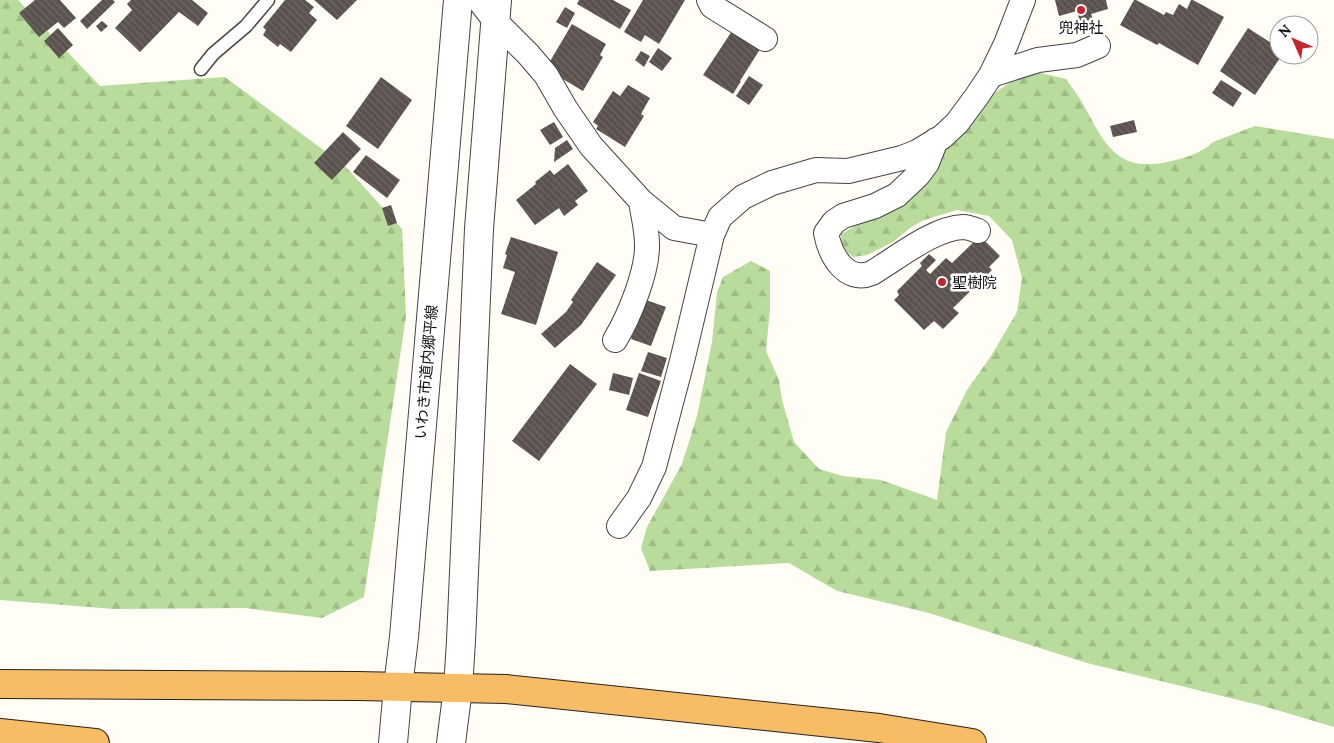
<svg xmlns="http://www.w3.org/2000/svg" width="1334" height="743" font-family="Lora,'Noto Sans JP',serif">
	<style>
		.forest { fill: url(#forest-firs) }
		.building { fill: url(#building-back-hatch) }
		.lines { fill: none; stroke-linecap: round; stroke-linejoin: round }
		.service-casing { stroke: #444; stroke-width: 15 }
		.minor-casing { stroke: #444; stroke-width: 26 }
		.tertiary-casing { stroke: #444; stroke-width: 30 }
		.trunk-casing { stroke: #222; stroke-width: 30 }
		.service { stroke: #fff; stroke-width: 12 }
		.minor { stroke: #fff; stroke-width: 24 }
		.tertiary { stroke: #fff; stroke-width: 28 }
		.trunk { stroke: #f7bc64; stroke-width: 28 }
		.poi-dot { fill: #c4262e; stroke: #fff; stroke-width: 2 }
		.labels { text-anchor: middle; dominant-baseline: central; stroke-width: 5; stroke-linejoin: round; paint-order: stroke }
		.poi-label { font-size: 15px; fill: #111; stroke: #fff }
		.street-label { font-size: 15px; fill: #111; stroke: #fff }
	</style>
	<defs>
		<pattern id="forest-firs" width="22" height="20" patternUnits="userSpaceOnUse" patternTransform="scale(1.25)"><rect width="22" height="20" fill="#b9dc9c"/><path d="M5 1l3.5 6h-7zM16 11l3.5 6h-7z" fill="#9ebc85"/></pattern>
		<pattern id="building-back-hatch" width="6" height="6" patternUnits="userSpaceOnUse" patternTransform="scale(1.25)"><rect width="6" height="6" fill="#5a524d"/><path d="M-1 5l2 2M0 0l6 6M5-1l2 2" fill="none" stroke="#6d6662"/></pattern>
	</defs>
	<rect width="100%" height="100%" fill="#fffdf5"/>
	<!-- forest -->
	<path class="forest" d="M0,0H18L100,86L225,77L345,166L402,229L406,316L364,597L322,618L245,608L114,609L0,600Z
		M1036,72L1066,79C1072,87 1078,96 1083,104C1106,146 1117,174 1172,161C1187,157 1202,153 1213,142L1255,126L1334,139V727L1263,706L1087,663L929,613L837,591L789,563L650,571L641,548L647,527L682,464L697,416L712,342L717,292L723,277L751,261L770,271V308L766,351L779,380L782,400L794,442L819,469L843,476L881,480L937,500L946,432L967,390L991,356L1017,312L1022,278L1012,240L989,216L957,210L924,220L910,228L893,242L867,255L853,257L841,247V234L903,198L972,116L992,95L1016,78Z"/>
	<!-- building -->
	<path class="building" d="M35,0H60L76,18L64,28L58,22L39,37L19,13Z
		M102,0H113L115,2L87,29L80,21Z
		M131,0H192L208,13L198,26L179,12L140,52L115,28L132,10L127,4Z
		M285,0H305L314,7L309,13L317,20L291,52L280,44L278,47L263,35L266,30L263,27Z
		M314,0H357L337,20Z
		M579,0H613L631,10L620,29L577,4Z
		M643,0H685L659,44L645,35L641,42L624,32Z
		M1055,0H1106L1108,9L1091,14L1093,19L1080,23L1077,11L1059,16Z
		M1134,0H1136L1164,15L1166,12L1173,15L1179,4L1187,9L1191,0H1193L1224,17L1198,65L1159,43L1157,45L1120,25Z
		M565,7L575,13L567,28L556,22Z
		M102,21L108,26L101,32L96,26Z
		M572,24L606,44L600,55L603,57L583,91L551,72L554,66L549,63Z
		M58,28L73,45L59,58L44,41Z
		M1248,28L1279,48V55H1282L1255,95L1220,71Z
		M732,31L762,46L740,81H741L733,94L703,75Z
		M658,48L672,58L662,71L649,62Z
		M641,51L650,56L644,67L635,60Z
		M749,76L763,85L749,105L736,96Z
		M381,77L412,100L378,149L346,126Z
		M1221,80L1242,93L1233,107L1212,93Z
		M628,85L650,98L641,114L644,116L625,147L596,129L598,126L593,122L613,91L620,96Z
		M1134,120L1137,132L1113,137L1110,126Z
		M554,122L563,137L550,145L540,130Z
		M343,132L361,149L332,180L314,163Z
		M567,140L573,149L554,162L555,148Z
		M366,155L400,180L387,198L353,172Z
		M568,164L588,191L575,201L578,205L564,216L559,208L535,225L516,200L536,184L535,182L550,170L554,175Z
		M391,205L397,223L388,226L382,208Z
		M980,236L1000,256L989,267L992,270L953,308L959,313L943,329L934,321L924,330L894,300L899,295L897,291L922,266L920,263L929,254L936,260L926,270L930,274L946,258L952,263Z
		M511,237L558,252L536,325L501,314L515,272L503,268L507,255L505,254Z
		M597,262L616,275L581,325L555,348L541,334L566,312L573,302L571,300Z
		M646,300L666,307L651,346L631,339Z
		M648,352L667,358L661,377L641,371Z
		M570,364L597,384L539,461L512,441Z
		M613,373L633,378L629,395L609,390Z
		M639,373L661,381L648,417L626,410Z"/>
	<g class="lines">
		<defs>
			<path id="service" d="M201,69L213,54L246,26L268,0"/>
			<path id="minor" d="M479,0L496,22L528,54L546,75L565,108L591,146L641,201L674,228L712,235
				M709,0L712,6L765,39
				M991,75L1038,60L1077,55L1098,46
				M936,140L927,163L918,175L897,195L875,206L843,216L834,222L826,233C830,255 846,284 872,273C897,258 934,228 963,227C968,227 973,229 978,231
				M615,340C629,317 648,271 647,244C647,230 643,215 641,201
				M619,526L639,498L654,467L682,361L712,235L720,217L743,197L772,183L816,170L848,171L902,158L917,152L942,137L957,123L977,96L991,75L1006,44L1023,0"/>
			<path id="tertiary" d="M393,743L398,687L404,637L458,0
				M451,743L458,688L461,641L479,229L497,0"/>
			<path id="trunk" d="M0,684L357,686L506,689L879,728L972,743
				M0,733L95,743"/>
		</defs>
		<!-- service casing -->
		<use href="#service" class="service-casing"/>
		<!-- minor casing -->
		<use href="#minor" class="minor-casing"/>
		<!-- tertiary casing -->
		<use href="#tertiary" class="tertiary-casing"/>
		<!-- trunk casing -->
		<use href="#trunk" class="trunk-casing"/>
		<!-- service -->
		<use href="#service" class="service"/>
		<!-- minor -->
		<use href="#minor" class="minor"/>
		<!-- tertiary -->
		<use href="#tertiary" class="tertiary"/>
		<!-- trunk -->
		<use href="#trunk" class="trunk"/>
	</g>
	<!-- markers -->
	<g class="poi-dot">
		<circle cx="1081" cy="10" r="5"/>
		<circle cx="942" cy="282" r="5"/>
	</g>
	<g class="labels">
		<!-- poi labels -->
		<g class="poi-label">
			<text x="1081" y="27">兜神社</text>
			<text x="952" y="282" text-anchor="start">聖樹院</text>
		</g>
		<!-- street labels -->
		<g class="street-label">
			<text transform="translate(426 372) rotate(-85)">いわき市道内郷平線</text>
		</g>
	</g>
	<!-- north arrow -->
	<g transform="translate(1294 40) rotate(315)"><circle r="24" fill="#ffffff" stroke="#a0a0a0"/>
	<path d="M0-4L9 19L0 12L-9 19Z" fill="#c4262e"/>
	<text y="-8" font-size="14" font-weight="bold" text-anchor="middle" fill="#111111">N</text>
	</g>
</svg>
